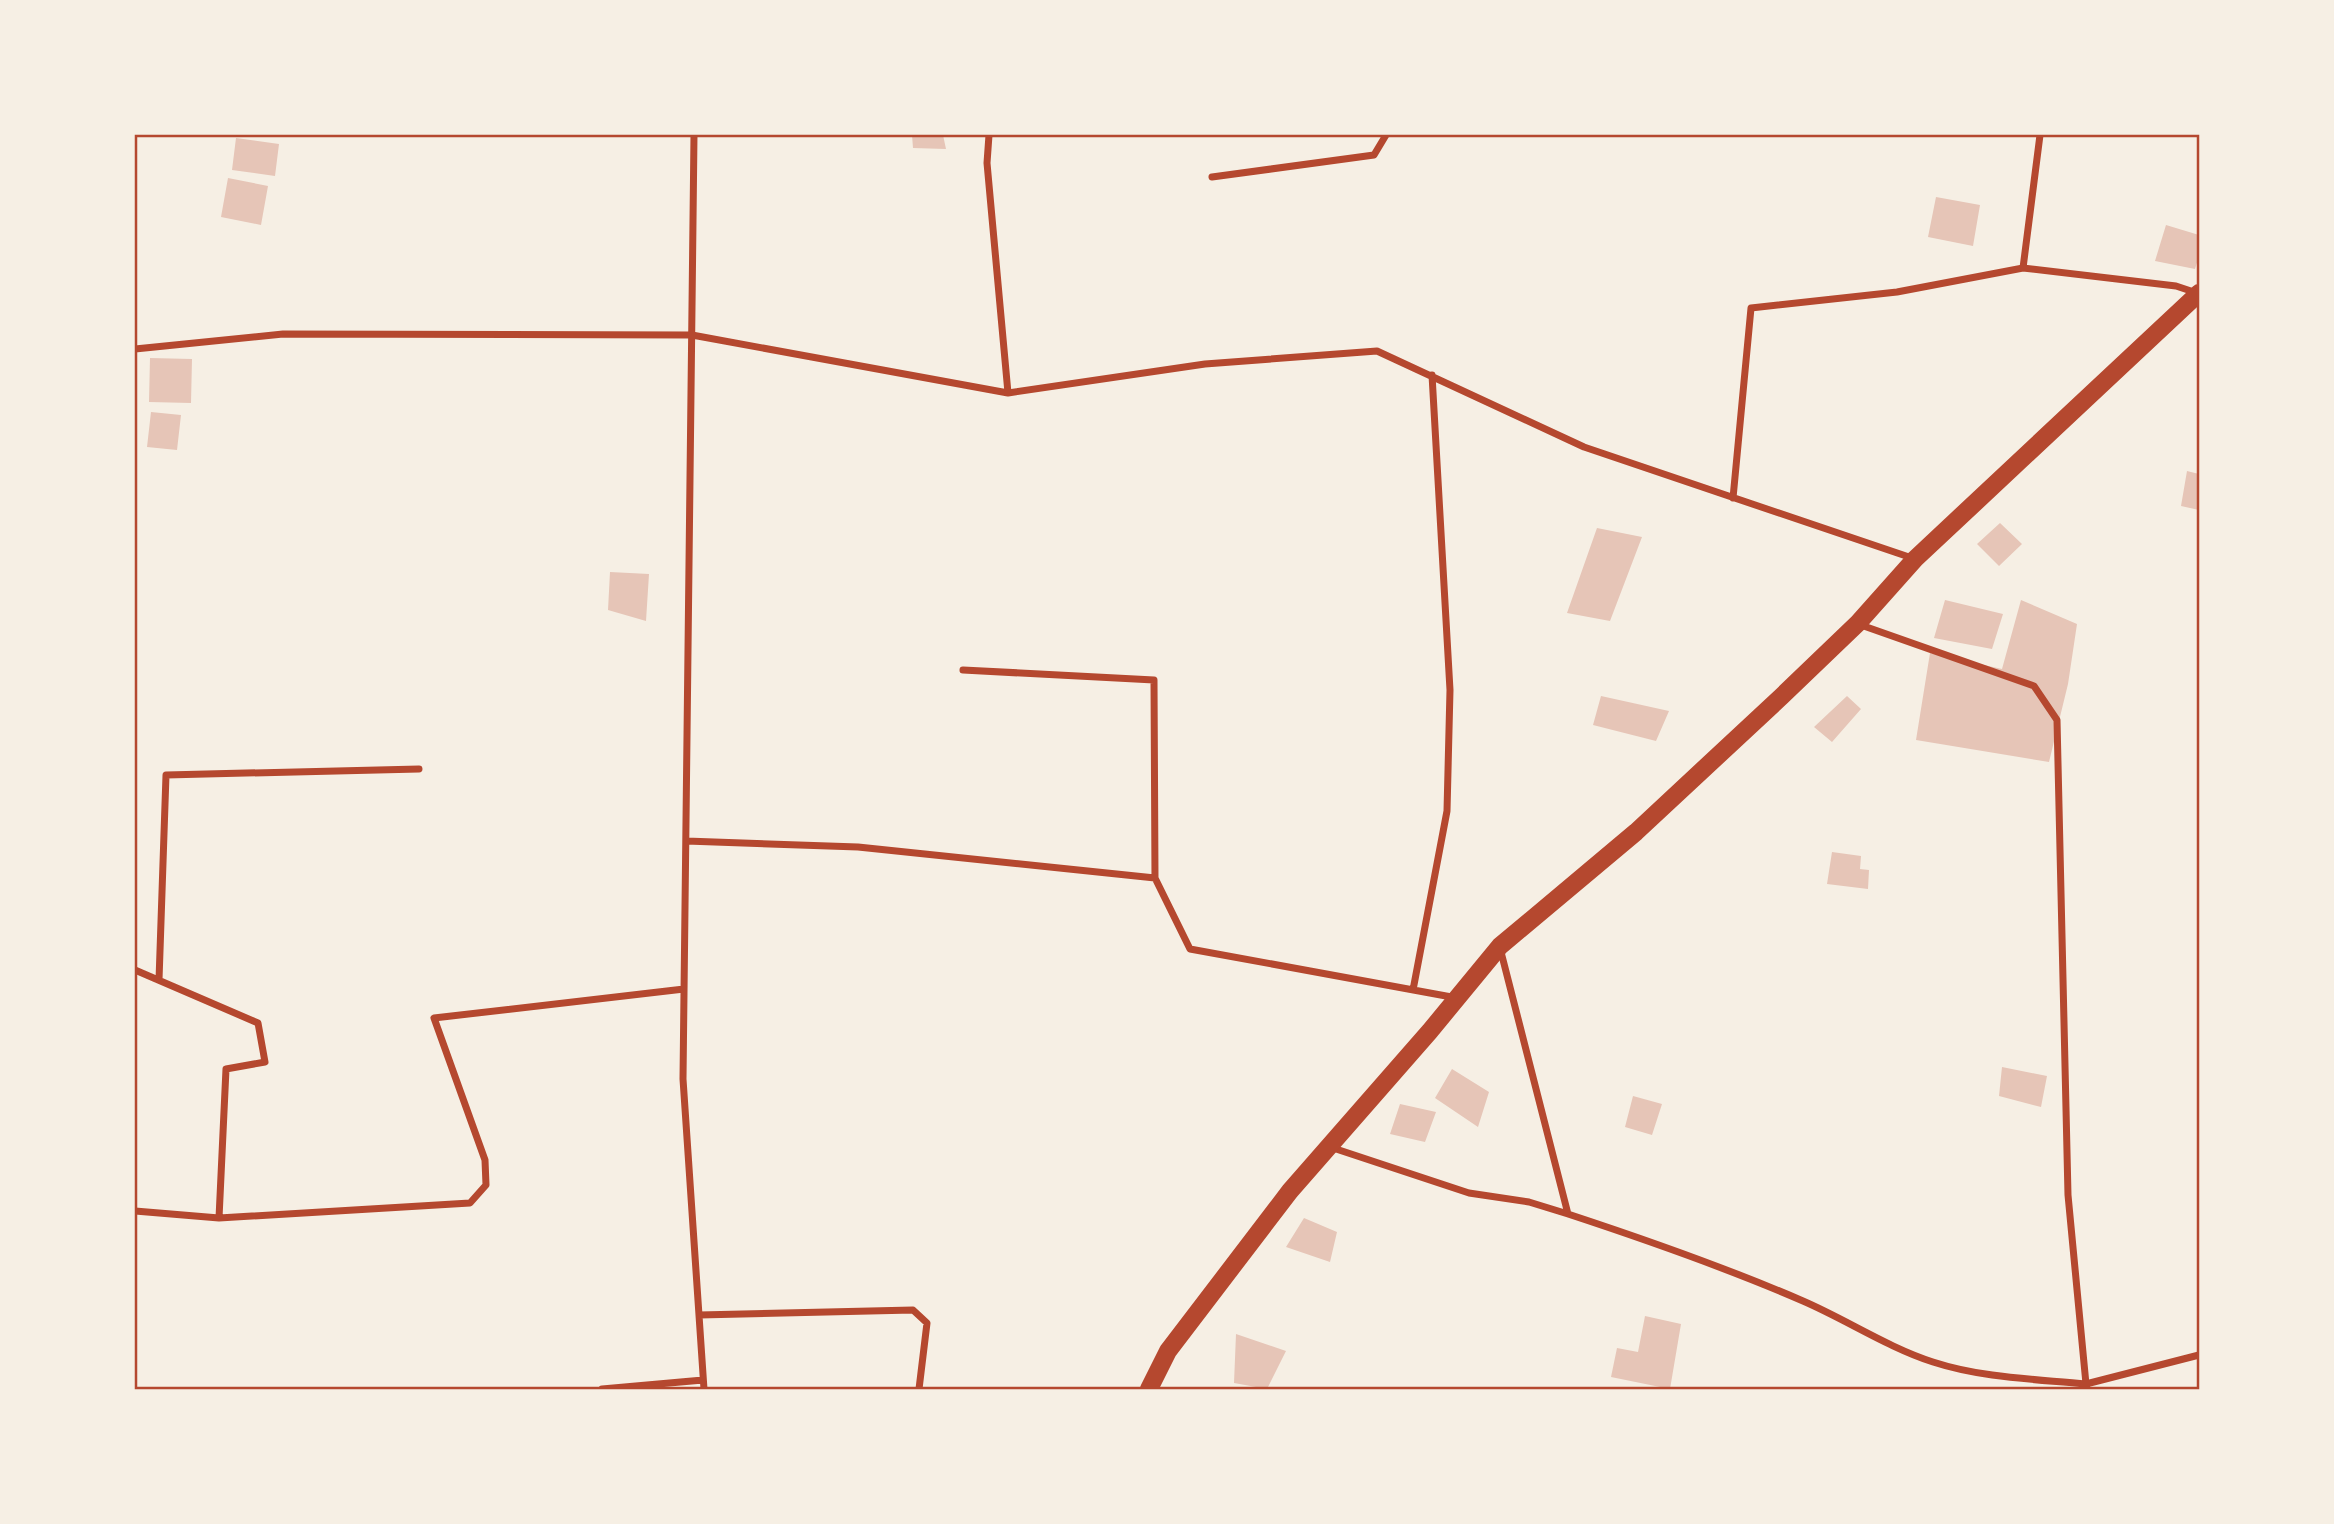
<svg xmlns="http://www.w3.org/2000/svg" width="2334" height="1524" font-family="'Asap Condensed',sans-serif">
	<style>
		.building { fill: #e6c5b7 }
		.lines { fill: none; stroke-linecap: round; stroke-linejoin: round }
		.minor { stroke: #b5482f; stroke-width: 7 }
		.primary { stroke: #b5482f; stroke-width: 18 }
		.neatline { fill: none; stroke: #b5482f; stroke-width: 2.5 }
	</style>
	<rect width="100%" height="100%" fill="#f6efe4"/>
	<!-- building -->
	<path class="building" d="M912,135H943L946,149L913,148Z
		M236,138L279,144L275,176L232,170Z
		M228,178L268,186L261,225L221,217Z
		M1936,197L1980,205L1973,246L1928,237Z
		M2166,225L2199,235V256L2195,269L2155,261Z
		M150,358L192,359L191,403L149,402Z
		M151,412L181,415L177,450L147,447Z
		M2187,471L2199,474V510L2181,506Z
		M2000,523L2022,544L1999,566L1977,544Z
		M1597,528L1642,537L1610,621L1567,613Z
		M610,572L649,574L646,621L608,610Z
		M1945,600L2003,614L1992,649L1934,638Z
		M2021,600L2077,624L2068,684L2049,762L1916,740L1930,653L2002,669Z
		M1601,696L1669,711L1656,741L1593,725Z
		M1847,696L1861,709L1832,742L1814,727Z
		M1832,852L1861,856L1860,869L1869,870L1868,889L1827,884Z
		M2002,1067L2047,1076L2041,1107L1999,1096Z
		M1452,1069L1489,1092L1478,1127L1435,1098Z
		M1633,1096L1662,1104L1652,1135L1625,1127Z
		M1400,1104L1436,1112L1425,1142L1390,1134Z
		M1304,1218L1337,1232L1330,1262L1286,1247Z
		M1645,1316L1681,1324L1670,1389L1611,1377L1617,1348L1638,1352Z
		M1236,1334L1286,1351L1267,1389L1234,1383Z"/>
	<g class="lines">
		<!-- minor -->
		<path class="minor" d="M694,135L683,1079L704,1389
			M989,135L987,163L1008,393
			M2040,135L2023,268L2176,286L2197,293
			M1212,177L1374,155L1386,135
			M135,349L283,334L692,335L1008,393L1205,364L1377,351L1584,447L1915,559
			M1733,498L1751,308L1897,292L2023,268
			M963,670L1154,680L1155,878L1190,949L1457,998
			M686,841L858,847L1155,878
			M1500,948L1568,1214C1647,1240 1727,1268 1803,1301C1847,1320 1887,1347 1933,1362C1982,1378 2035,1379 2086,1384L2068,1195L2057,720L2034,686L1858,624
			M135,970L258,1023L265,1062L226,1069L219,1218
			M159,980L166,775L419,769
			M1413,990L1447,811L1450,690L1432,375
			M1330,1147L1469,1193L1529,1202L1568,1214
			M135,1211L219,1218L470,1203L486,1185L485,1160L434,1018L684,989
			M699,1315L913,1310L927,1323L919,1389
			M602,1389L703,1380
			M2087,1389L2086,1384L2199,1355"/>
		<!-- primary -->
		<path class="primary" d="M1149,1389L1168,1351L1290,1191L1430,1031L1500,946L1636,832L1782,696L1858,623L1915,559L2199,293"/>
	</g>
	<!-- border -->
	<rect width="2334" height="1524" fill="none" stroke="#f6efe4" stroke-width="273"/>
	<rect x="136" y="136" width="2062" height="1252" class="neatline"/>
</svg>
